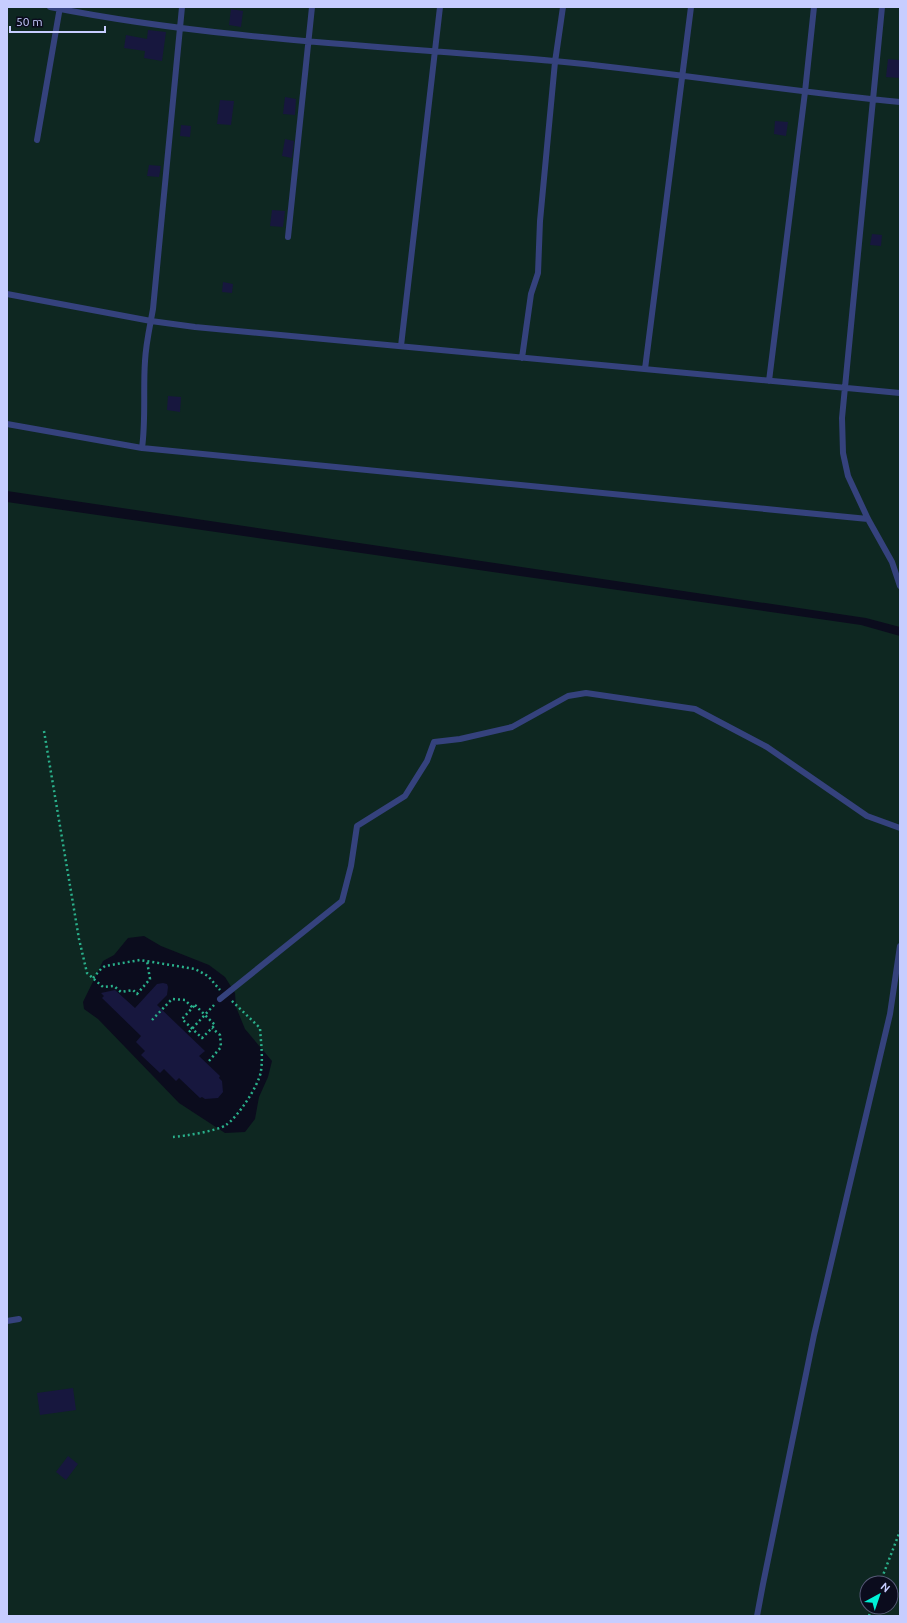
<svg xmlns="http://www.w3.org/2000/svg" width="907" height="1623" font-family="Ubuntu,sans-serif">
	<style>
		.green { fill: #0e2721; fill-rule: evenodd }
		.building { fill: #17173e }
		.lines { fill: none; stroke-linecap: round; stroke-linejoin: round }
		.path { stroke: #2ab08b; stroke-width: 2.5; stroke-dasharray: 2 3; stroke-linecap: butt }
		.service { stroke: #35427d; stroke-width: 6 }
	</style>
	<rect width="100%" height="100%" fill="#0b0c1d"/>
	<!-- green -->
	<path class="green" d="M7,7H900V627L866,618L7,491Z
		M7,502L861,625L900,636V1616H7ZM144,936L161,946L209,965L225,977L235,993L236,1007L245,1029L272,1061L268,1077L259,1097L255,1119L245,1132L225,1133L179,1103L98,1019L84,1009L83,1002L103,961L114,955L128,938ZM867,1583H891V1607H867Z"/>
	<!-- building -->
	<path class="building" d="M231,9L243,11L241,27L229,25Z
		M148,30L166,32L162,61L144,58L145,51L124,48L126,35L147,39Z
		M888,59L900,60V78L886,77Z
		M285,97L296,99L295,115L283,114Z
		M220,100L234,101L231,125L217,124Z
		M775,121L788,122L786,136L774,134Z
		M181,125L191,126L190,137L180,136Z
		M285,139L294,141L292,158L282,156Z
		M149,165L161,166L159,177L147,176Z
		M272,210L285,211L283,227L270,226Z
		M872,234L882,235L881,246L870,245Z
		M223,282L233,284L232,293L222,292Z
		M168,396L181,397L180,412L167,410Z
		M163,983L167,984L168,987L167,995L157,1005L205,1051L199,1056L220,1076L219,1078L222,1081L223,1092L218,1098L205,1099L202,1097L200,1098L179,1078L176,1081L164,1069L160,1073L141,1055L145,1051L136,1042L141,1036L102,998L104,996L101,993L115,990L135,1008L157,984Z
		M73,1388L76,1410L40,1415L37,1393Z
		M68,1456L78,1464L66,1480L56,1472Z"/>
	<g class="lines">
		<!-- path -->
		<path class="path" d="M44,731L79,939L87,973L103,987L114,986L121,992L133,990L137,994L150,979L147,961
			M93,978L101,969L105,966L140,960L195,969L208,976L220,990
			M195,1005L215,1025L202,1038L182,1019Z
			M152,1020L172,999L185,1000L193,1008
			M189,1032L214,1005
			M209,1061L221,1047L220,1035L212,1028
			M173,1137C185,1136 217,1131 226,1125C238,1117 259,1085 261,1071C263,1057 261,1043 260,1028L231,1000
			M880,1583L900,1531
			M869,1616L871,1607"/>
		<!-- service -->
		<path class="service" d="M50,7C216,40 386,46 554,61C670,72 784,91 900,102
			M882,7L842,418L843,453L848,476L868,519L892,562L900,586
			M37,140L60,7
			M288,237L312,7
			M7,294L151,321L195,327L900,393
			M401,346L440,7
			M522,358L531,294L538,273L540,221L555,62L563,7
			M645,369L691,7
			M769,381L805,92L814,7
			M7,424L142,448L868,519
			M142,448C146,419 143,390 145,361C146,343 150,326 153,309L182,7
			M220,999L342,901L351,866L357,826L405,796L427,761L434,742L460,739L512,727L568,696L586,693L695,709L767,747L867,816L900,828
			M7,1321L19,1319
			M757,1616L763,1584L814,1335L890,1014L900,946"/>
	</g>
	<!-- border -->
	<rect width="907" height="1623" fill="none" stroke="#c7cdff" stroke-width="16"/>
	<!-- north arrow -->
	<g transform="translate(879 1595) rotate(40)"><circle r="19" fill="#0b0c1d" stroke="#565977"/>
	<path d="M0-3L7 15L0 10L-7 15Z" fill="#00f2d6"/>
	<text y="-6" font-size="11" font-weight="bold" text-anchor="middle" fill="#c7cdff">N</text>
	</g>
	<!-- scale -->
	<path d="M10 26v6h95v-6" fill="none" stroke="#c7cdff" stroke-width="2"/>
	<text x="16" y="26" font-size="12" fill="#c7cdff" stroke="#0b0c1d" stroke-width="3" paint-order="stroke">50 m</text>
</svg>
